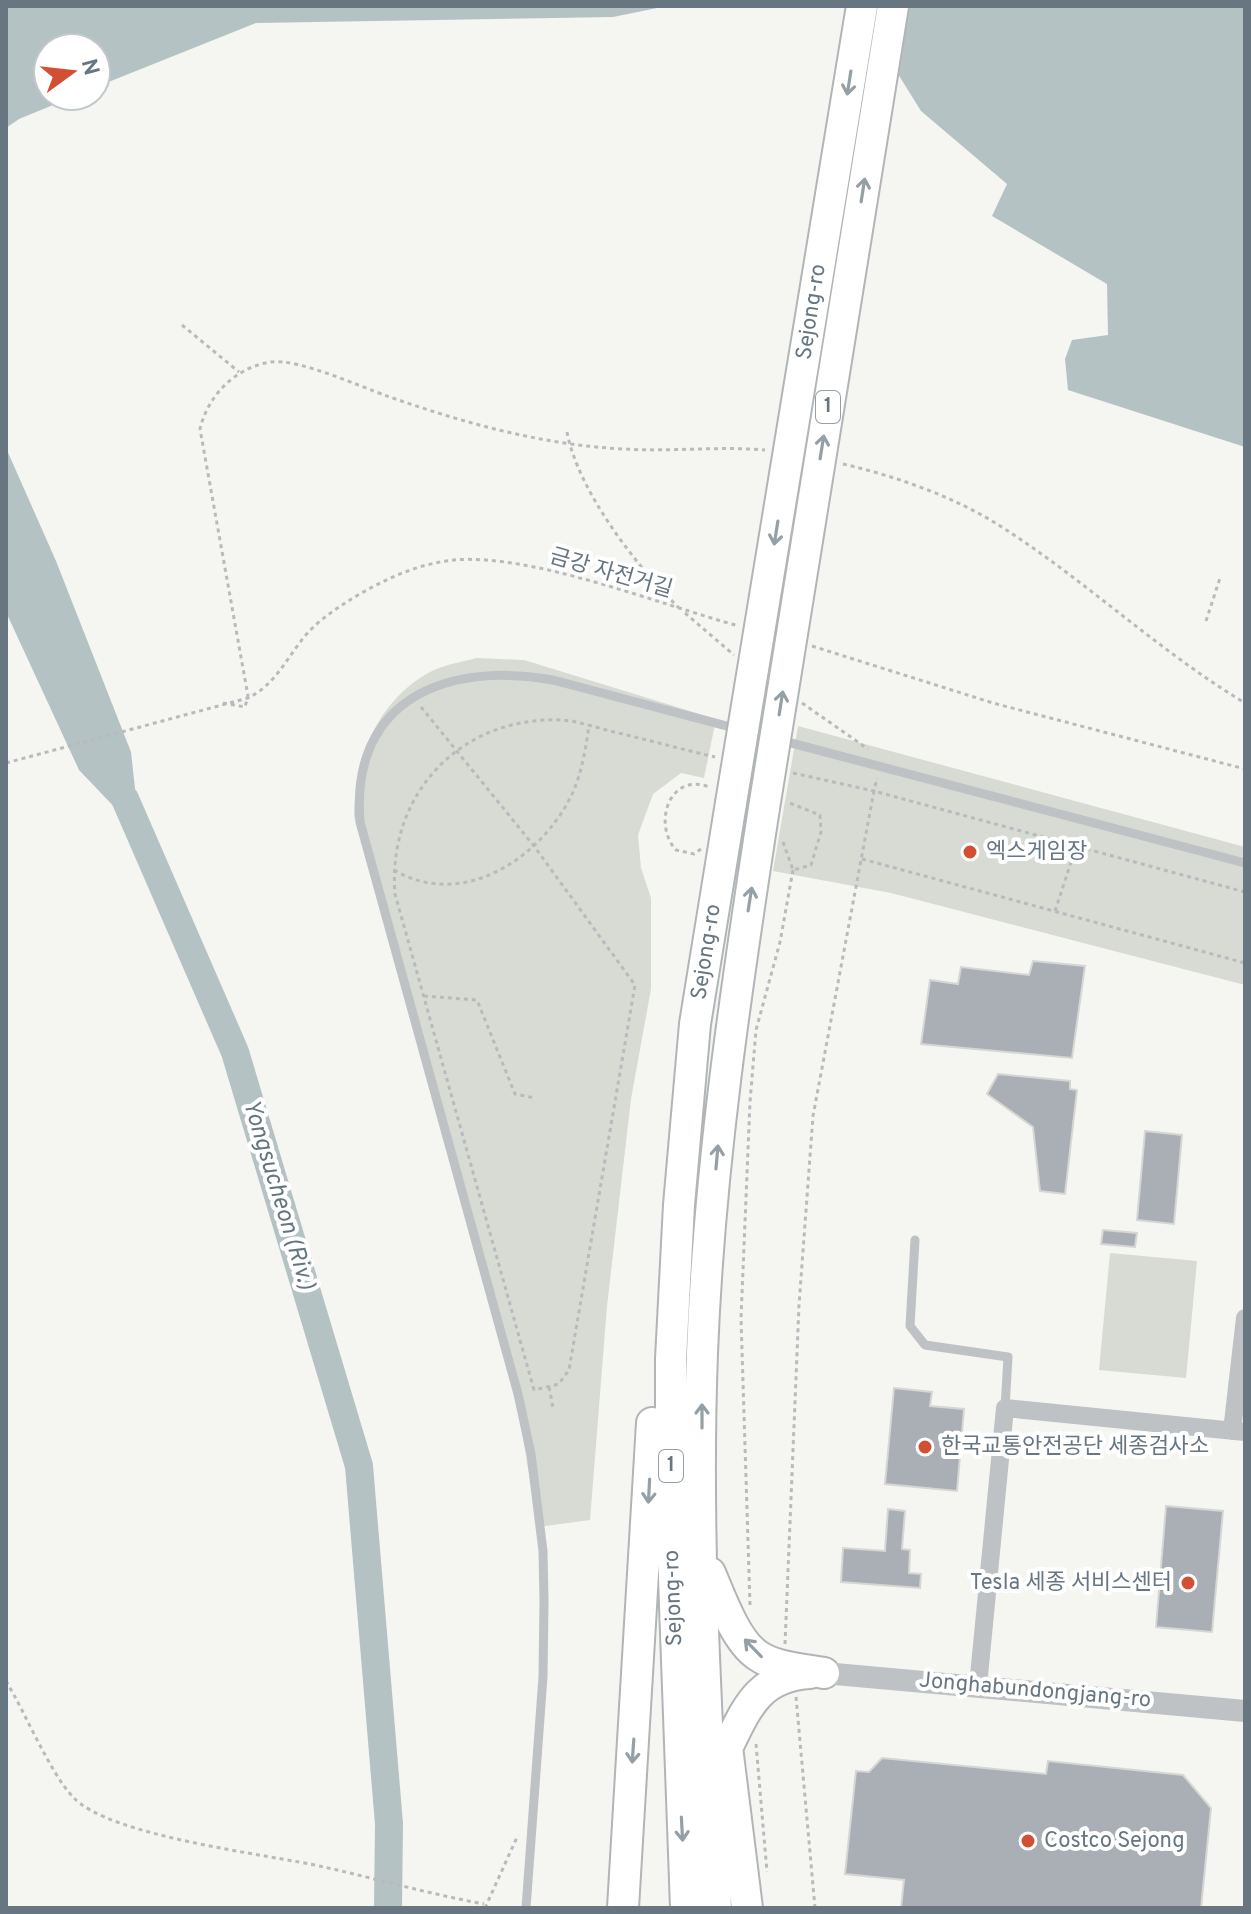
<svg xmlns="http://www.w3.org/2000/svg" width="1251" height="1914" font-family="Overpass,'Noto Sans KR',sans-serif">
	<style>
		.green { fill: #d7dbd3 }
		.water { fill: #b5c2c4 }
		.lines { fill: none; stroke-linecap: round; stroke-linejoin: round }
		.river { stroke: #b5c2c4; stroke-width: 28 }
		.building { fill: #a9afb4; stroke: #d6d6d4; stroke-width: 2 }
		.trunk-casing { stroke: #b1b5b7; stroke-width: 34 }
		.path { stroke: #b8bbbd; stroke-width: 3; stroke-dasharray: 4 4; stroke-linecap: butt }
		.service { stroke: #bec2c5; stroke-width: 9 }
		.minor { stroke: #bec2c5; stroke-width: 18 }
		.tertiary { stroke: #bec2c5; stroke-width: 22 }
		.trunk { stroke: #fff; stroke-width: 30 }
		.trunk-bridge-casing { stroke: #b1b5b7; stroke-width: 34; stroke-linecap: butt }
		.trunk-bridge { stroke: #fff; stroke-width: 30 }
		.oneway { stroke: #959fa6 }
		.poi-dot { fill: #d34f34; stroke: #fff; stroke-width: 3 }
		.labels { text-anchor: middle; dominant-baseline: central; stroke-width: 8; stroke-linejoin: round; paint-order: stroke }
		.shield { fill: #fff; stroke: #959fa6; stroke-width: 2 }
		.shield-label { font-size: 20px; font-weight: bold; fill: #677680 }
		.street-label { font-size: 22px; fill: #677680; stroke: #fff }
		.poi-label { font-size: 22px; fill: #677680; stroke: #fff; text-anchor: start }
		.water-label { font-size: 24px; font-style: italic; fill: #63777d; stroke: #fff }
	</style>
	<rect width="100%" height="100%" fill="#f5f5f2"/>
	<!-- green -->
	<path class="green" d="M476,658L524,660L716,719L704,778L681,773L653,794L638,835L641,868L651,898V989L631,1099L607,1306L590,1520L538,1527L516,1397L354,816C355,757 378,698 434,670C447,664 463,662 476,658Z
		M798,726L1245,847V985L891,893L773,871Z
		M1110,1253L1197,1261L1186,1378L1099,1370Z"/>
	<!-- water -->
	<path class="water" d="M6,6H667L613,17L256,23L96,87V48H48V96H75L19,119L6,128Z
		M846,6H1245V447L1068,390L1065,359L1072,340L1108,335L1107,284L992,216L1007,184L921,111L862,16Z
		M6,448L56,561L131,752L140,834L79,770L6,612Z"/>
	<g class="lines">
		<!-- river -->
		<path class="river" d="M125,799L235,1052L359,1466L389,1824L388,1908"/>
	</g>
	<!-- building -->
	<path class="building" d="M1033,961L1085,966L1072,1058L921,1044L930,980L958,984L961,967L1029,975Z
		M998,1074L1070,1081V1089L1077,1090L1065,1194L1040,1191L1033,1127L987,1094Z
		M1145,1131L1182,1135L1174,1224L1137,1220Z
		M1103,1230L1137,1233L1135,1247L1101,1244Z
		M894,1388L932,1392L930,1406L964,1409L957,1491L885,1484Z
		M1166,1506L1223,1511L1212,1632L1156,1627Z
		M888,1509L905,1511L902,1549L910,1550L909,1573L921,1574L920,1588L841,1582L843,1548L885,1551Z
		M882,1758L1046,1774L1048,1761L1183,1775L1211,1808L1201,1908H901L904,1880L845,1874L856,1771L869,1772Z"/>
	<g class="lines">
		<defs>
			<path id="trunk" d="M710,1573C720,1596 735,1640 757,1655C775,1668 803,1669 824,1673
				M727,1747L747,1908
				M727,1748C747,1707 759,1676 810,1673
				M623,1908L652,1423
				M686,1908L671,1495V1359L679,1205L695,1024L731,803
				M716,1908C707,1724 695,1538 702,1353C709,1170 736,989 764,808"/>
		</defs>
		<!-- trunk casing -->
		<use href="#trunk" class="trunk-casing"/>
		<!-- path -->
		<path class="path" d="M182,325L239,372
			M567,432C578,491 637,567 679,608
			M843,464C895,476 952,496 997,524C1083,578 1157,650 1245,703
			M685,613L734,655
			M1206,621L1220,578
			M812,646L993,703L1245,769
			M223,703L245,707L248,696L200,429C208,395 236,367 271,362C297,358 359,386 387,396C464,423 542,445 624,449C671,452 718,446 765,450
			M802,703L868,749
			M421,707L534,846L635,985L569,1370L559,1384L534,1390
			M6,763L248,698C274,685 284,663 301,641C312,626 327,615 342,605C376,583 414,564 454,560C532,553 661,605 739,626
			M793,773L874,791L877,778
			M783,842L793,870L811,865L821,832L820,815L787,802
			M701,849L694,854L676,850C652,823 670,772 709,787
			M862,859L1245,963
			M394,870C460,909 535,862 568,802C581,779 585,752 589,726
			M1055,911L1076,847
			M424,996L477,1000L515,1094L535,1098
			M549,1387L553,1408
			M534,1390L395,894C387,795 460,716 561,720C579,721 597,728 614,732C648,740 681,749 715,757
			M750,1605L741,1318L750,1102L756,1030L780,942L793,870
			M785,1644L799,1305L813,1116L874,791L1245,892
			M6,1681C25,1712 50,1773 73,1797C110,1837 267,1854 324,1867C377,1879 430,1894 484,1904
			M796,1697L815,1908
			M756,1744L767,1872
			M485,1908L518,1835"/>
		<!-- service -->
		<path class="service" d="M915,1240L910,1326L925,1345L1008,1357L1005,1408
			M526,1908L543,1677L544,1601L543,1551L531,1454L518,1394L360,822C350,699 447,661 553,680L1245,863"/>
		<!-- minor -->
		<path class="minor" d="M1232,1431L1245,1318
			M978,1686L1005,1408L1245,1432"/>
		<!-- tertiary -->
		<path class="tertiary" d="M824,1673L1245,1711"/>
		<!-- trunk -->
		<use href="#trunk" class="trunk"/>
		<defs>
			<path id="trunk-bridge" d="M731,803L862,6
				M764,808L893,6"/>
		</defs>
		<!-- trunk-bridge casing -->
		<use href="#trunk-bridge" class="trunk-bridge-casing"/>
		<!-- trunk-bridge -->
		<use href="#trunk-bridge" class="trunk-bridge"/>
	</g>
	<!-- one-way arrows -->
	<defs><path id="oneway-shaft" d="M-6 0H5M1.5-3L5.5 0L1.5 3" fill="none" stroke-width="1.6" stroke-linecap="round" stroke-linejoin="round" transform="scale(2)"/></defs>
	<g class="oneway">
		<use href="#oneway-shaft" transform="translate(849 83) rotate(99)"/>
		<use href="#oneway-shaft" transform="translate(863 190) rotate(-81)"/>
		<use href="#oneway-shaft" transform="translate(822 447) rotate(-81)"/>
		<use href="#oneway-shaft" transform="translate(776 533) rotate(99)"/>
		<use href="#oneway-shaft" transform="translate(781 703) rotate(-81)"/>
		<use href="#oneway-shaft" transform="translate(750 899) rotate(-81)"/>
		<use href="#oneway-shaft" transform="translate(717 1157) rotate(-85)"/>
		<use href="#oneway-shaft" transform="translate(702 1416) rotate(-90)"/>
		<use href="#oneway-shaft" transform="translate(649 1491) rotate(93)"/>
		<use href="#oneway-shaft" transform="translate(753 1648) rotate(-134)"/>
		<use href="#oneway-shaft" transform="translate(633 1751) rotate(94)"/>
		<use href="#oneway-shaft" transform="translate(682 1829) rotate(87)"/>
	</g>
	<!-- markers -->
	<g class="poi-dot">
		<circle cx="970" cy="852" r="8"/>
		<circle cx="925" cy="1447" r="8"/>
		<circle cx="1188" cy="1583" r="8"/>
		<circle cx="1028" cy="1841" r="8"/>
	</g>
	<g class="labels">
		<!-- shield labels -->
		<g class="shield">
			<rect x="816" y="391" width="24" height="32" rx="6"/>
			<rect x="659" y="1450" width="24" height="32" rx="6"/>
		</g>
		<g class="shield-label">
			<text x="828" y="407">1</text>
			<text x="671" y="1466">1</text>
		</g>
		<!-- street labels -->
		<g class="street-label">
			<text transform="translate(812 312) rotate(-81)">Sejong-ro</text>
			<text transform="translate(611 574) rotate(16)">금강 자전거길</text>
			<text transform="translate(707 952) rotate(-81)">Sejong-ro</text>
			<text transform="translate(674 1598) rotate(-92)">Sejong-ro</text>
			<text transform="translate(1035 1691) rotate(5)">Jonghabundongjang-ro</text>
		</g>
		<!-- poi labels -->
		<g class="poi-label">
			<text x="986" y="852">엑스게임장</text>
			<text x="941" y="1447">한국교통안전공단 세종검사소</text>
			<text x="1172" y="1583" text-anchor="end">Tesla 세종 서비스센터</text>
			<text x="1044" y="1841">Costco Sejong</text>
		</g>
		<!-- water labels -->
		<g class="water-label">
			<text transform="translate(278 1195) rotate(73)">Yongsucheon (Riv.)</text>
		</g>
	</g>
	<!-- border -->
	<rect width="1251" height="1914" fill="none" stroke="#677680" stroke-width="16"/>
	<!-- north arrow -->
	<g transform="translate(72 72) rotate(75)"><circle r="38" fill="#ffffff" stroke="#c2c8cc" stroke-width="2"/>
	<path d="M0-6L14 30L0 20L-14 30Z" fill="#d34f34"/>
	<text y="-12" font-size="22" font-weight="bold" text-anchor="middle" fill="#677680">N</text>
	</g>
</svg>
